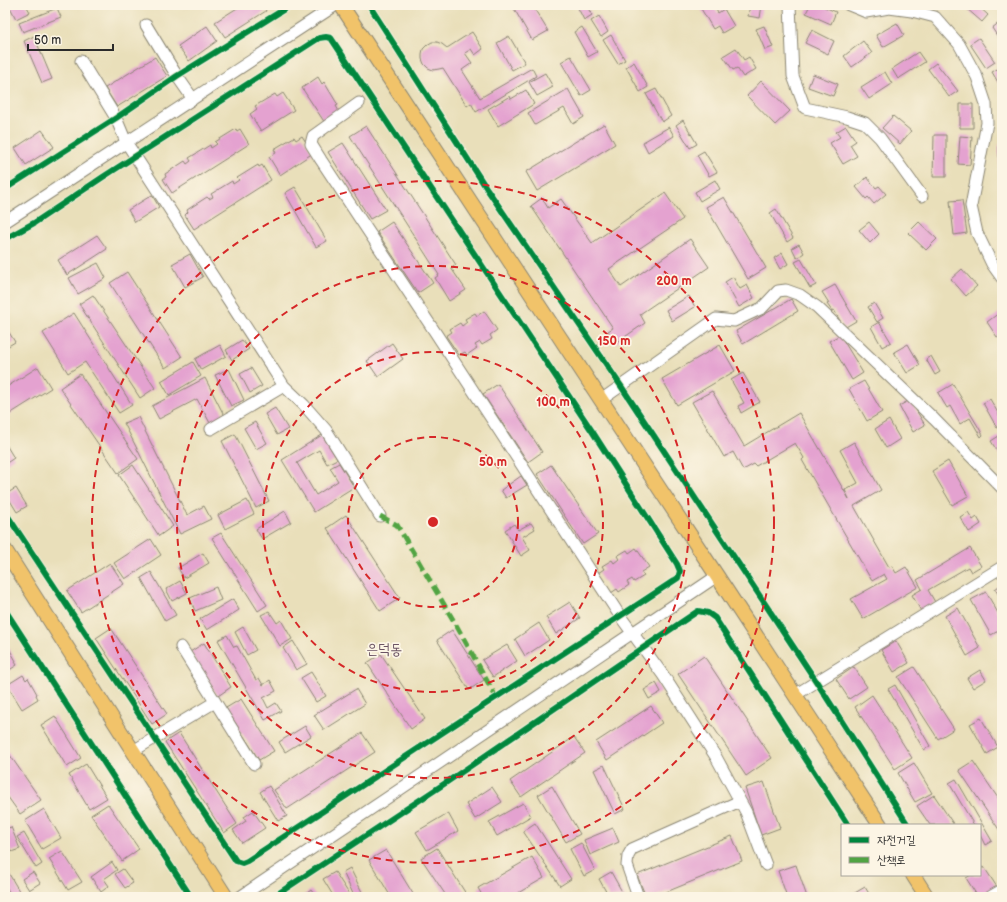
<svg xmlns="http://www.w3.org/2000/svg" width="1007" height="902" font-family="'Balsamiq Sans','Poor Story',sans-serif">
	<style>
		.building { fill: #e4a2d0 }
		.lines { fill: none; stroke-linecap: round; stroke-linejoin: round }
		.minor-casing { stroke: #8a8572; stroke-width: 13 }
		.major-casing { stroke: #8a8572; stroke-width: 16 }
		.minor { stroke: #fff; stroke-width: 11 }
		.major { stroke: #f1c36a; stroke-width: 14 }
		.quiet { stroke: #51a443; stroke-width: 5; stroke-dasharray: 10 5; stroke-linecap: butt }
		.cycleway-casing { stroke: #fcf5e5; stroke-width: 8 }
		.cycleway { stroke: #00873e; stroke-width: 6 }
		.ring { fill: none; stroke: #d62828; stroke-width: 2; stroke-dasharray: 7 5 }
		.labels { text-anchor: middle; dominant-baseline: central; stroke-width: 3.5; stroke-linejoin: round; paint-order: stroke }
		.quarter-label { font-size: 15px; fill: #6c5565; stroke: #fcf5e5 }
		.centre { fill: #d62828; stroke: #fcf5e5; stroke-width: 2 }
		.ring-label { font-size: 12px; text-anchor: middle; font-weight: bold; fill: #d62828; stroke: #fcf5e5; stroke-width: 3.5; stroke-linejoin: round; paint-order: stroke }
	</style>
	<rect width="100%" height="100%" fill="#fcf5e5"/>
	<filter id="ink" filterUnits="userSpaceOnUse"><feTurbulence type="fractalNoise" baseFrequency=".025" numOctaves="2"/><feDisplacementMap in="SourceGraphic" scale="8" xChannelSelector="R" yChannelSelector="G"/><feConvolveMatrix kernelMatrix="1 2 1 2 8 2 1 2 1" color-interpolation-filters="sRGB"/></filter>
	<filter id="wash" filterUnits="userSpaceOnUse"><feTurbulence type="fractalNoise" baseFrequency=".012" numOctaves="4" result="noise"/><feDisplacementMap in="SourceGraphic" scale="16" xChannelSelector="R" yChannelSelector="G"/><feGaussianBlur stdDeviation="0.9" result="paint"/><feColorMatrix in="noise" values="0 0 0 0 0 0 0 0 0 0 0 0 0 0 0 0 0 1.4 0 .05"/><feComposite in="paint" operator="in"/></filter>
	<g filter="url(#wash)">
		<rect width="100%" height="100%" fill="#e9dfba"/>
		<g id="blocks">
			<!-- building -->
			<path class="building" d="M9,5H26L30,12L16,19Z
				M242,5H263L266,11L225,37L215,22Z
				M512,5H532L548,31L532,40Z
				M578,5H586L592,15L584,20L578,8L579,7Z
				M705,5H713L718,13L724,9L734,26L722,33L718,26L713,29L700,7Z
				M750,5H762L760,18L748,16Z
				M810,5H820L836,12L831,24L806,13Z
				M969,5H977L988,15L982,22L966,8Z
				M57,8L61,17L23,32L19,23Z
				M599,16L608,32L601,37L591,21Z
				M1000,22L1002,24V43L992,28Z
				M897,23L904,35L883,47L876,35Z
				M207,26L217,41L189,61L178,46Z
				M764,26L773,47L765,50L756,29Z
				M582,27L597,52L588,57L574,32Z
				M812,30L834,41L828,54L805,43Z
				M472,32L483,49L475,55L471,49L465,53L472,63L462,70L480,98L532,68L536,76L476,112L471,103L467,106L443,68L439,69L433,70L428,68L424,64L422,59V54L423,49L427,45L432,42H437L442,44L447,48Z
				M611,35L625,60L618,64L603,40Z
				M34,36L52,79L42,83L24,41Z
				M509,36L525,63L512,70L497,43Z
				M979,38L995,62L986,68L970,44Z
				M863,41L872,53L852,67L844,56Z
				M736,48L744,60L749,57L756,69L743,77L737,68L733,70L723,56Z
				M918,52L925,62L898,79L892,69Z
				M571,56L591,90L581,96L561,62Z
				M155,57L167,76L117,107L105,88Z
				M634,62L648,87L640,92L626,67Z
				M936,63L958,91L949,97L928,69Z
				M1001,67L1002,69V89L992,72Z
				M885,72L892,84L869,99L861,87Z
				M545,73L553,87L537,96L529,82Z
				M813,74L838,84L833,96L808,87Z
				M318,77L322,84L324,82L338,105L336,106L340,113L325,123L302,88Z
				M761,81L790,111L775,125L747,96Z
				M568,89L584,117L573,124L564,108L535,125L528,113Z
				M656,89L671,116L662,122L646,94Z
				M526,90L534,104L498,126L488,109L510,96L511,99Z
				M283,93L294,110L261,131L250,114L257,109L255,106L275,94L277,97Z
				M960,104H973V128H960Z
				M893,116L911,131L900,144L882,128Z
				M683,120L697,144L690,148L676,125Z
				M604,124L615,144L537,191L526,172Z
				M366,126L456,265L451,268L466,290L449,301L435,278L439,275L350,136Z
				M846,126L856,141L850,145L857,156L843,164L830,143L840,137L836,132Z
				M669,127L674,136L648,152L643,142Z
				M236,129L237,131L240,129L249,144L172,193L163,179L166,177L165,174L185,161L187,164L191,161L189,158L210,145L211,148L217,144L215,142Z
				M42,130L54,147L26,165L15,148Z
				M934,135H946V177H933Z
				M302,136L313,153L280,175L269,157L276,153L274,149L294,137L296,140Z
				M960,136L972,137L970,165L958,164Z
				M343,143L386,210L370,219L328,152Z
				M999,145H1002V210H999Z
				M704,151L717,172L709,176L697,155Z
				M258,165L259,167L262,165L271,180L194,229L185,215L188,212L187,210L207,197L209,199L213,197L211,194L232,181L233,184L239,180L237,178Z
				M867,177L876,188L879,186L886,194L874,204L868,197L866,199L856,187Z
				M715,180L720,189L700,201L695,192Z
				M295,187L327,241L316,247L285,193Z
				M665,193L683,219L609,269L621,287L690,239L709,267L640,314L645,323L616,343L608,331L613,328L531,206L542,198L548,208L561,199L592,243Z
				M152,195L159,207L135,222L128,210Z
				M724,197L766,268L748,279L706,207Z
				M962,200L967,233L954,235L950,201Z
				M776,209L793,238L787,242L770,213Z
				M392,222L433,283L418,293L377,232Z
				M869,222L879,234L870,243L859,230Z
				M919,222L937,239L926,250L908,233Z
				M97,235L107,249L67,275L58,260Z
				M799,244L804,253L797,258L792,248Z
				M782,253L788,264L780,269L774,258Z
				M190,254L203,277L185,287L172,264Z
				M801,259L816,285L810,288L795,262Z
				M98,263L106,278L78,294L69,278Z
				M962,269L977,286L966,296L951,279Z
				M127,272L182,357L165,368L110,283Z
				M733,277L740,289L747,285L754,298L739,307L725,282Z
				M835,285L856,321L844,328L834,310L832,311L827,304L829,303L822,292Z
				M93,295L155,388L140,398L79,304Z
				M689,296L695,307L672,321L666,310Z
				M791,299L798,311L743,344L736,331Z
				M874,303L883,318L877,322L868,307Z
				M484,311L497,330L490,335L492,339L482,345L480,342L475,345L477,348L467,355L465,352L459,355L446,336L452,332L450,329L460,323L462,326L467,322L465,319L475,313L477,316Z
				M74,313L132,405L119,413L85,362L68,373L43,333Z
				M999,313L1002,317V334L997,337L987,322Z
				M879,322L891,342L882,347L871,327Z
				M5,326L15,342L5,348Z
				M840,335L863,373L852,380L829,341Z
				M242,340L249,349L232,360L226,350Z
				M392,343L403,359L378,377L367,361Z
				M908,344L920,365L907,373L894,352Z
				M220,345L226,356L201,370L195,359Z
				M720,345L735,371L677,405L662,379Z
				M931,356L940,372L935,375L926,359Z
				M193,362L201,376L169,395L161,381Z
				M38,367L51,388L5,417V388Z
				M251,368L262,386L250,393L240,374Z
				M229,369L244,400L231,406L215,375Z
				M743,373L760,402L741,413L738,406L744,403L731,380Z
				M80,374L138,459L118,473L60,388Z
				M205,378L224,415L210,423L197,399L159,419L152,406Z
				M864,381L882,412L867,421L849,389Z
				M498,384L542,452L528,462L483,394Z
				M953,384L983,435L981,437L970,418L960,424L950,406L947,408L938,393Z
				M712,391L744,446L799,413L849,499L845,490L858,483L840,450L854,442L881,490L854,506L889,567L892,566L896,573L906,567L918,587L863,619L851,599L887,579L884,574L872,581L802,460L804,458L795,443L756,466L754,464L743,470L733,452L724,457L692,402Z
				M990,399L1002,420V425L997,428L983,403Z
				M910,400L925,425L913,432L899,406Z
				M275,408L288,429L277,435L265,414Z
				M138,417L187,515L204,506L211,519L180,534L124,423Z
				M889,420L900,439L886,448L875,429Z
				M255,422L267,443L256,449L244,428Z
				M235,434L269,501L256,508L222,441Z
				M322,435L337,459L327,464L319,450L297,463L316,495L338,481L330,468L339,463L354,487L314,512L282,460Z
				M999,436L1002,441V454L1000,456L991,441Z
				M5,443L14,458L5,464Z
				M948,461L968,496L952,505L932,471Z
				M133,465L173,526L159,536L119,475Z
				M551,465L598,534L583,544L537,474Z
				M521,476L527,485L506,498L501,490Z
				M16,488L27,506L17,512L6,494Z
				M247,500L254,514L225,529L218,515Z
				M285,511L291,522L262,539L256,529Z
				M968,512L973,520L977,517L981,524L969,532L960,517Z
				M346,515L400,598L380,611L327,528Z
				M531,523L535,529L522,537L530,550L521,556L505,530L514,524L518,530Z
				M221,533L267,605L258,611L212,538Z
				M151,539L161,555L125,579L114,563Z
				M636,548L649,567L641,572L644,576L634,582L632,579L627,582L629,585L619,592L617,589L611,593L598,573L604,569L602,566L612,560L614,563L619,559L617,556L627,550L629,553Z
				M970,548L981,566L971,572L968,567L928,590L935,602L921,611L912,595L922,589L917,580Z
				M203,553L209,563L184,578L178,568Z
				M110,563L124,584L81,612L67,591Z
				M151,572L176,615L165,621L141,578Z
				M180,581L187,593L172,601L166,589Z
				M1002,584V600L995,589Z
				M216,587L221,600L195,611L190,598Z
				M986,592L1002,620V629L991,635L971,600Z
				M233,599L239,610L207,630L200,619Z
				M570,602L580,618L556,634L546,617Z
				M958,608L980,648L967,656L945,616Z
				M269,611L277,623L281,620L292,639L280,646L261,615Z
				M539,623L549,640L525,656L515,639Z
				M243,627L256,650L247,655L235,632Z
				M111,628L167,714L152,724L96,638Z
				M452,630L484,680L469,690L437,640Z
				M227,635L234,647L237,646L256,680L259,678L263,685L270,680L276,691L263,698L268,708L276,703L281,711L265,720L218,640Z
				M293,641L307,664L296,670L283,648Z
				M896,641L909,663L894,672L881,650Z
				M204,643L231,687L218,696L190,652Z
				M7,645L16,661L15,662L17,665L5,673V646Z
				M507,645L517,661L493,677L482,660Z
				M381,654L425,719L411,729L367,663Z
				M704,656L772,758L746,776L678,674Z
				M854,667L867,687L849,699L836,679Z
				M914,667L954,729L938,739L898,677Z
				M980,670L986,680L973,688L967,678Z
				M311,672L326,696L316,702L301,678Z
				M23,675L26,680L28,678L37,694L36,695L38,699L22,709L7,685Z
				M656,683L661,692L649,699L644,690Z
				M895,685L930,746L924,750L888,689Z
				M356,689L365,704L324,730L314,715Z
				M872,695L912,758L895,769L855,707Z
				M241,699L274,751L259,760L226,708Z
				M651,706L662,723L607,760L596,742Z
				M55,716L81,758L67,767L41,725Z
				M981,718L998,747L987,754L970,724Z
				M305,726L311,736L285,752L279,742Z
				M179,733L237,824L224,833L165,742Z
				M362,733L375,752L287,809L274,790Z
				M574,737L585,753L521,797L510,781Z
				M5,748L41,800L20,814L5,793Z
				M973,761L1002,804V834L959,770Z
				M914,763L932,793L915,802L898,773Z
				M86,764L107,798L89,809L69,775Z
				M604,765L625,809L615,814L594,770Z
				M956,779L992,841L985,845L980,835V825H974L949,783Z
				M764,782L780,828L761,835L745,788Z
				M269,786L287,816L278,821L260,792Z
				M552,786L580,834L566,842L538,795Z
				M492,787L502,802L475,819L466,804Z
				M934,795L954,825H930L917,806Z
				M523,803L531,816L497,836L489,822Z
				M108,804L139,849L122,861L91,815Z
				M44,809L61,838L42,849L25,821Z
				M253,811L265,828L242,843L233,830L246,821L244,817Z
				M448,813L458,831L427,850L416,832Z
				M535,823L571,879L560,886L523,831Z
				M11,827L20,849L11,852L5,836V829Z
				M613,828L619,842L590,855L584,840Z
				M24,833L42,864L36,868L17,837Z
				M732,836L742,861L654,897H646L637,875Z
				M581,843L595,870L584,876L570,849Z
				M437,848L468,897H447L421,858Z
				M386,850L415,897H391L369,860Z
				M62,851L82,882L68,890L49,859Z
				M532,857L544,878L511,897H483L478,888Z
				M112,862L117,870L104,879L109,886L101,892L91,877Z
				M796,865L807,897H787L778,871Z
				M5,867L22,896L19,897H12L5,885Z
				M984,867L997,887L983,897H978L966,878L971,875H980V869Z
				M350,868L362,892L354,896L343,872Z
				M123,869L133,883L125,888L115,874Z
				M33,872L40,883L29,890L22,879Z
				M335,872L351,897H334L323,879Z
				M611,872L625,897H609L599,879Z
				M865,887L871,897H848Z
				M311,890L316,897H304L303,896Z"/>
		</g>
	</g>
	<g filter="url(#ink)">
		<use href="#blocks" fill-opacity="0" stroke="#8a8572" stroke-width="1"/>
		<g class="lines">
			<defs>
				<path id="minor" d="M790,5L793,76L805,108L847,117L865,123L880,138L922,196
					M849,5L866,12L889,8L912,11L935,17L959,44L977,77L986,104L987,123L971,206L977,233L992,264L1002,278
					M146,25L177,76L193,99
					M81,61L116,118L126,142L284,386L304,405L326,430L380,516
					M359,103L313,136L311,144L321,160L435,332L620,616L663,675L716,757L746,812L766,865
					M5,222L336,5
					M601,400L716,319L734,321L762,308L778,291L786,290L800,295L817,307L934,419L1002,488
					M211,429L284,386
					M181,647L254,764
					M795,695L1002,567
					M133,751L215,702
					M240,897L717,576
					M638,897L627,865L628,856L632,849L740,801
					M990,897L1002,890"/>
				<path id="major" d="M341,5L717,576L880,825
					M5,550L226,897
					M913,875L927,897"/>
			</defs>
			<!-- minor casing -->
			<use href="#minor" class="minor-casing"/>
			<!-- major casing -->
			<use href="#major" class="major-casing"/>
			<!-- minor -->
			<use href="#minor" class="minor"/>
			<!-- major -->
			<use href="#major" class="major"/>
			<!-- quiet -->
			<path class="quiet" d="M380,516L397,525L455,623L496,697"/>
			<defs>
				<path id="cycleway" d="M369,5L487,189L621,386L816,681L908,825
					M5,189L116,118L177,76L291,5
					M5,239L34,223L103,177L319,38L326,37L331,38L592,431L677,564L680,571L678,578L247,861L242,863L236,861L5,512
					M5,610L191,897
					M273,897L444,784L643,648L698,611L708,613L715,618L848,825"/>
			</defs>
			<!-- cycleway casing -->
			<use href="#cycleway" class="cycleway-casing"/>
			<!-- cycleway -->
			<use href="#cycleway" class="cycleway"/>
		</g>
	</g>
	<!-- distance rings -->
	<g class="ring">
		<circle cx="433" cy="522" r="85"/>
		<circle cx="433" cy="522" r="170"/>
		<circle cx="433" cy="522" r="256"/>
		<circle cx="433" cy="522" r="341"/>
	</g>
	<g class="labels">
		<!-- quarter labels -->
		<g class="quarter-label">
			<text x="384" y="649">은덕동</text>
		</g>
	</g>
	<circle cx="433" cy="522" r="6" class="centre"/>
	<g class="ring-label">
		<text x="674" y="285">200 m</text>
		<text x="614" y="345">150 m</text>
		<text x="553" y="406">100 m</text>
		<text x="493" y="466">50 m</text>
	</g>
	<!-- margin -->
	<rect width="1007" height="902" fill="none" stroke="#fcf5e5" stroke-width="20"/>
	<!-- legend -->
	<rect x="841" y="824" width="140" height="52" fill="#fcf5e5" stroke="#a8a49b"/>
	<rect x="849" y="837" width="20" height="6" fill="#00873e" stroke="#a8a49b"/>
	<text x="877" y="844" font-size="12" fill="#2b2b2b">자전거길</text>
	<rect x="849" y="857" width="20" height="6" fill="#51a443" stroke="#a8a49b"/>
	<text x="877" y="864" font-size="12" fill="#2b2b2b">산책로</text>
	<!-- scale -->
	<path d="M28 44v6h85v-6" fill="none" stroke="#2b2b2b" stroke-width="2"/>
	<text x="34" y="44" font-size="12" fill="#2b2b2b" stroke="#fcf5e5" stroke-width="3" paint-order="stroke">50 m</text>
</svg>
